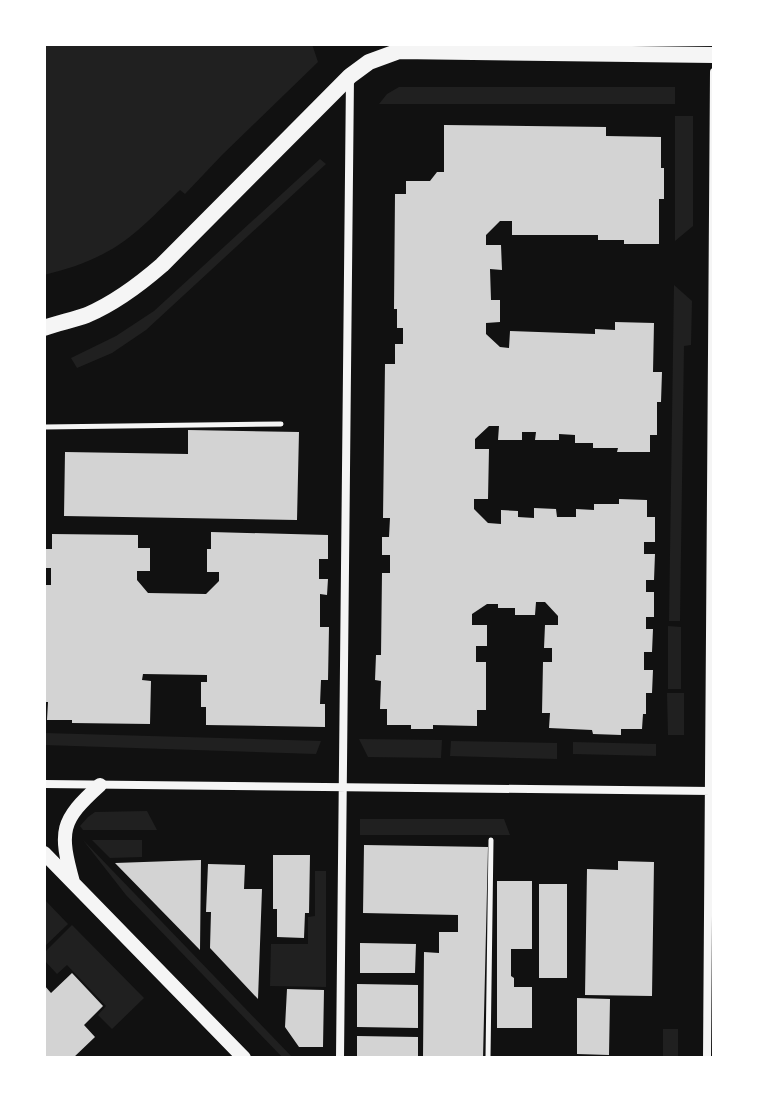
<svg xmlns="http://www.w3.org/2000/svg" width="758" height="1102" font-family="'IBM Plex Sans',sans-serif">
	<style>
		.green { fill: #202020 }
		.building { fill: #d3d3d3 }
		.lines { fill: none; stroke-linecap: round; stroke-linejoin: round }
		.path { stroke: #f5f5f5; stroke-width: 5 }
		.minor { stroke: #f5f5f5; stroke-width: 8 }
		.tertiary { stroke: #f5f5f5; stroke-width: 14 }
		.secondary { stroke: #f5f5f5; stroke-width: 16 }
	</style>
	<rect width="100%" height="100%" fill="#111"/>
	<!-- green -->
	<path class="green" d="M44,44H312L318,62L222,155L185,194L180,190C156,213 133,239 103,254C84,264 64,270 44,275Z
		M399,87H675V104H379L387,94Z
		M675,116H693V226L675,241Z
		M320,159L326,164L146,330L112,353L77,368L71,358L116,336L154,311Z
		M674,285L692,301L691,345L684,346L680,621H669Z
		M668,626L681,627V689H668Z
		M667,693H684V735H668Z
		M44,733L321,741L316,754L44,745Z
		M359,739L442,740L441,758L368,757Z
		M451,741L557,743V759L450,756Z
		M573,742L656,744V756L573,754Z
		M147,811L157,830H83L80,826L88,817L95,812Z
		M360,819H504L510,835H360Z
		M83,840L293,1058H283L126,895Z
		M92,840H142V857L110,858Z
		M315,871H326V987L270,986L271,944H308V917L315,916Z
		M44,899L68,924L44,947Z
		M72,925L144,998L112,1029L98,1015L106,1006L67,965L57,974L44,960V953Z
		M663,1029H678V1058H663Z"/>
	<!-- building -->
	<path class="building" d="M444,125L606,127V136L661,137V168H664V199H659V244H624V240H598V235H512V221H500L486,235V245H501L502,270L490,269L491,300H500V322L486,323V334L500,347L509,348L510,331L595,334V329L615,330V322L654,323L653,372H662L661,402H657V435H650V452H617L618,448H593V443H575V435L559,434V440H535L536,432H522V440H498L499,426H489L475,439V449H489L488,499H474V509L488,523L501,524V510L518,511V517L534,518V508L556,509L557,517H576V509L594,510V504H619V499L647,500V517H655V542H644V554H655L654,580H646V592H654V617H646V629H653L652,652H644V670H653L652,693H646V714H643L642,729H621V735L593,734L592,730L549,728L550,713H542L543,662H552V648H544L545,625H558V616L545,602H536L535,615H515V608H498V604H487L472,614V625H487V646H476V662H486V710H477V726L433,725V729H411V725H387V709H380L381,681L375,680L376,655H381L382,573H390V555H382V537H389L390,518H383L385,364H395V344H403V328H397V309H394L395,194H406V181H430L437,172H444Z
		M188,430L299,432L297,520L64,516L65,452L188,454Z
		M211,532L328,535V559H319V579H328L327,595L320,594V627H329L328,680H321L320,704H325V727L206,725V707H201V682H207V675L143,674L142,680L151,681L150,724L72,723V720H47L48,702H44V585H51V568H45V549H52V534L138,535V548H150V571H137V580L148,593L206,594L219,581V572H207V549H211Z
		M364,845L488,847L483,1058H423L424,952L439,953V932H458V915L363,913Z
		M273,855H310L309,913H305L304,938L277,937V909H273Z
		M201,860L200,950L115,863Z
		M618,861L654,862L652,996L585,995L587,869L618,870Z
		M208,864L245,865L244,889H262L258,999L210,948L211,912H206Z
		M497,881H532V949H511V976L514,978V987H532V1028H497Z
		M539,884H567V978H539Z
		M360,943L416,944L415,973H360Z
		M72,973L103,1006L84,1025L95,1037L73,1058H44V985L51,993Z
		M357,984L418,985V1028L357,1027Z
		M287,989L324,990L323,1047H299L285,1027Z
		M577,998L610,999L609,1055L577,1054Z
		M357,1036L418,1037V1058H357Z"/>
	<g class="lines">
		<!-- path -->
		<path class="path" d="M44,427L281,424
			M488,1058L491,840"/>
		<!-- minor -->
		<path class="minor" d="M44,784L711,791
			M340,1058L350,77
			M707,1058L714,72"/>
		<!-- tertiary -->
		<path class="tertiary" d="M44,853L244,1058
			M73,882C59,831 60,821 100,785"/>
		<!-- secondary -->
		<path class="secondary" d="M44,328C58,323 73,320 87,315C115,303 139,285 162,265L350,76L369,62L399,51L714,55"/>
	</g>
	<!-- border -->
	<rect width="758" height="1102" fill="none" stroke="#ffffff" stroke-width="92"/>
</svg>
